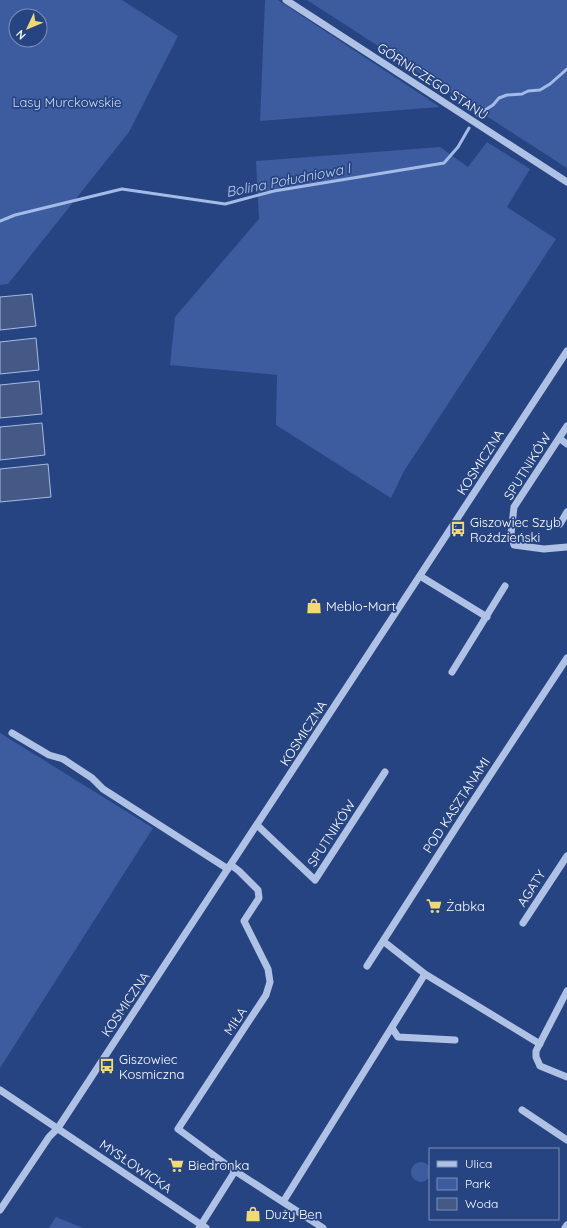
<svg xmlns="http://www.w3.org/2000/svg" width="567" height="1228" font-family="Quicksand,sans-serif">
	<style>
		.green { fill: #3c5c9f; fill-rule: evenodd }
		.water { fill: #455986; stroke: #a4bbe7 }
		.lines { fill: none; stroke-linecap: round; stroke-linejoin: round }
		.stream { stroke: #a4bbe7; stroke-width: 3 }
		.minor { stroke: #afc2e6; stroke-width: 7 }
		.labels { text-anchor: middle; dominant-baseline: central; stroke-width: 3.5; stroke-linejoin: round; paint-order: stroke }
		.street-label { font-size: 13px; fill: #fff; stroke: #274482 }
		.park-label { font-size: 13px; fill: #d2def5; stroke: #274482 }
		.poi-label { font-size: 13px; fill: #fff; stroke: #274482; text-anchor: start }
		.water-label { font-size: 14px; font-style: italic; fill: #bce; stroke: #274482 }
	</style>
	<rect width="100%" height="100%" fill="#274482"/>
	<!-- green -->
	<path class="green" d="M0,0H122L178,36L129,132L8,284L0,285ZM16,16H40V40H16Z
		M265,0H278L440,107L260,121Z
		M307,0H567V168Z
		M487,142L530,169L507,207L556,239L404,471L391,498L276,425L277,375L170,365L175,317L259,219L256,161L440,147L468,167Z
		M0,733L153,828L0,1068Z
		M411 1172a10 10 0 1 1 20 0a10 10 0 1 1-20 0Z
		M56,1217L83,1228H49Z"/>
	<!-- water -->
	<path class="water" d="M32,294L36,326L0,330V297Z
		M36,338L39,370L0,374V342Z
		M39,381L42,414L0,418V385Z
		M42,423L45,455L0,460V427Z
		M48,464L51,497L0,502V469Z"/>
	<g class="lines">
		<!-- stream -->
		<path class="stream" d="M477,115L493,105L499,98L507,95L522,94L528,91L540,90L550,84L567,69
			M0,221L15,215L122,189L225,204L274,191L444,163L458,147L469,128"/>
		<!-- minor -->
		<path class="minor" d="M286,0L567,182
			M567,426L514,507L511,534L514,545L544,549L567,547
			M559,438L567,444
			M560,524L567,512
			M420,576L487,617
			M452,672L505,586
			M12,733L49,755L63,759L92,778L103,789L228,869
			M257,825L315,880L385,772
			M231,865L239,871L258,890L259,898L244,921L268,969L270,982L266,995L178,1129L235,1171L283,1202L425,974
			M523,923L567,856
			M383,941L425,974L540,1044
			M367,966L464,815L567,658
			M567,991L536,1051V1057L540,1066L567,1077
			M392,1028L398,1037L455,1040
			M0,1090L206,1228
			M522,1110L567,1140
			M283,1202L323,1228
			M0,1210L49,1137L58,1128L567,351
			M199,1228L235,1171
			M565,1228L567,1225"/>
	</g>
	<!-- icons -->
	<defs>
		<symbol id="bus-bare" viewBox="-9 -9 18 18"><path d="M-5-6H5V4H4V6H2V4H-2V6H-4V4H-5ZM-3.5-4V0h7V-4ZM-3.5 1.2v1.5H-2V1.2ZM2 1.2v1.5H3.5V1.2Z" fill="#efda75" stroke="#274482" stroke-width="2.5" paint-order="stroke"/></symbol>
		<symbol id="shop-bare" viewBox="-9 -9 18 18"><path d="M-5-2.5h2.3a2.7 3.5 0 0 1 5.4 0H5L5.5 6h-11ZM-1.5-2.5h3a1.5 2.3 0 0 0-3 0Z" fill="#efda75" stroke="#274482" stroke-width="2.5" paint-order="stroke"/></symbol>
		<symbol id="supermarket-bare" viewBox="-9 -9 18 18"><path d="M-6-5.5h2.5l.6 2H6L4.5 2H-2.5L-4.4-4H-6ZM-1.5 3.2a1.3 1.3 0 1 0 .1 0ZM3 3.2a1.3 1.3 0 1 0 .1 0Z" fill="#efda75" stroke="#274482" stroke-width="2.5" paint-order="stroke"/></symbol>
	</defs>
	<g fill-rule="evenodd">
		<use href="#bus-bare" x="447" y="518" width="22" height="22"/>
		<use href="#shop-bare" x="303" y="595" width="22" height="22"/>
		<use href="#supermarket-bare" x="423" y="895" width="22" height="22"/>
		<use href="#bus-bare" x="96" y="1055" width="22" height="22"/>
		<use href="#supermarket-bare" x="165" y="1154" width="22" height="22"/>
		<use href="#shop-bare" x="242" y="1203" width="22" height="22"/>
	</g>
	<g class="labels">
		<!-- street labels -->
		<g class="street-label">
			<text transform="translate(433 81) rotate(33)">GÓRNICZEGO STANU</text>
			<text transform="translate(480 462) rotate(-57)">KOSMICZNA</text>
			<text transform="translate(527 466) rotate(-58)">SPUTNIKÓW</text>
			<text transform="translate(303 733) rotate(-57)">KOSMICZNA</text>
			<text transform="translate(456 805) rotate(-57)">POD KASZTANAMI</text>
			<text transform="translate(331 833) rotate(-57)">SPUTNIKÓW</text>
			<text transform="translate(531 888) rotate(-57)">AGATY</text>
			<text transform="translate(125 1004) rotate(-56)">KOSMICZNA</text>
			<text transform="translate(235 1021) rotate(-56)">MIŁA</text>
			<text transform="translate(136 1166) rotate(34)">MYSŁOWICKA</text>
		</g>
		<!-- park labels -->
		<g class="park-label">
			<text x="67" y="102">Lasy Murckowskie</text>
		</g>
		<!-- poi labels -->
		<g class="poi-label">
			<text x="470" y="522">Giszowiec Szyb<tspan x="470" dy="15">Roździeński</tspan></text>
			<text x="326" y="606">Meblo-Mart</text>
			<text x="446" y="906">Żabka</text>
			<text x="119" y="1059">Giszowiec<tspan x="119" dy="15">Kosmiczna</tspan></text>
			<text x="188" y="1165">Biedronka</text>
			<text x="265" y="1214">Duży Ben</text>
		</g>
		<!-- water labels -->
		<g class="water-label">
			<text transform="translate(288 180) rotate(-11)">Bolina Południowa I</text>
		</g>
	</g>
	<!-- legend -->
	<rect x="429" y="1148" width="130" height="72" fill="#274482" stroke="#7d8fb4"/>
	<rect x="437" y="1161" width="20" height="6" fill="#afc2e6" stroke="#7d8fb4"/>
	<text x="465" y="1168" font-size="12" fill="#ffffff">Ulica</text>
	<rect x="437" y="1178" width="20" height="12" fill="#3c5c9f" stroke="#7d8fb4"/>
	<text x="465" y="1188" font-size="12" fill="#ffffff">Park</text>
	<rect x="437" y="1198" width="20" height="12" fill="#455986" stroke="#7d8fb4"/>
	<text x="465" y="1208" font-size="12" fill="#ffffff">Woda</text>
	<!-- north arrow -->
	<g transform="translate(28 28) rotate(226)"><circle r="19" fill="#274482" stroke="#7d8fb4"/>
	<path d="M0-3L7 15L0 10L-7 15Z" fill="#efda75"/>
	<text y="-6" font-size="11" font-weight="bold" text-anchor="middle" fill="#ffffff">N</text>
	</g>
</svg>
